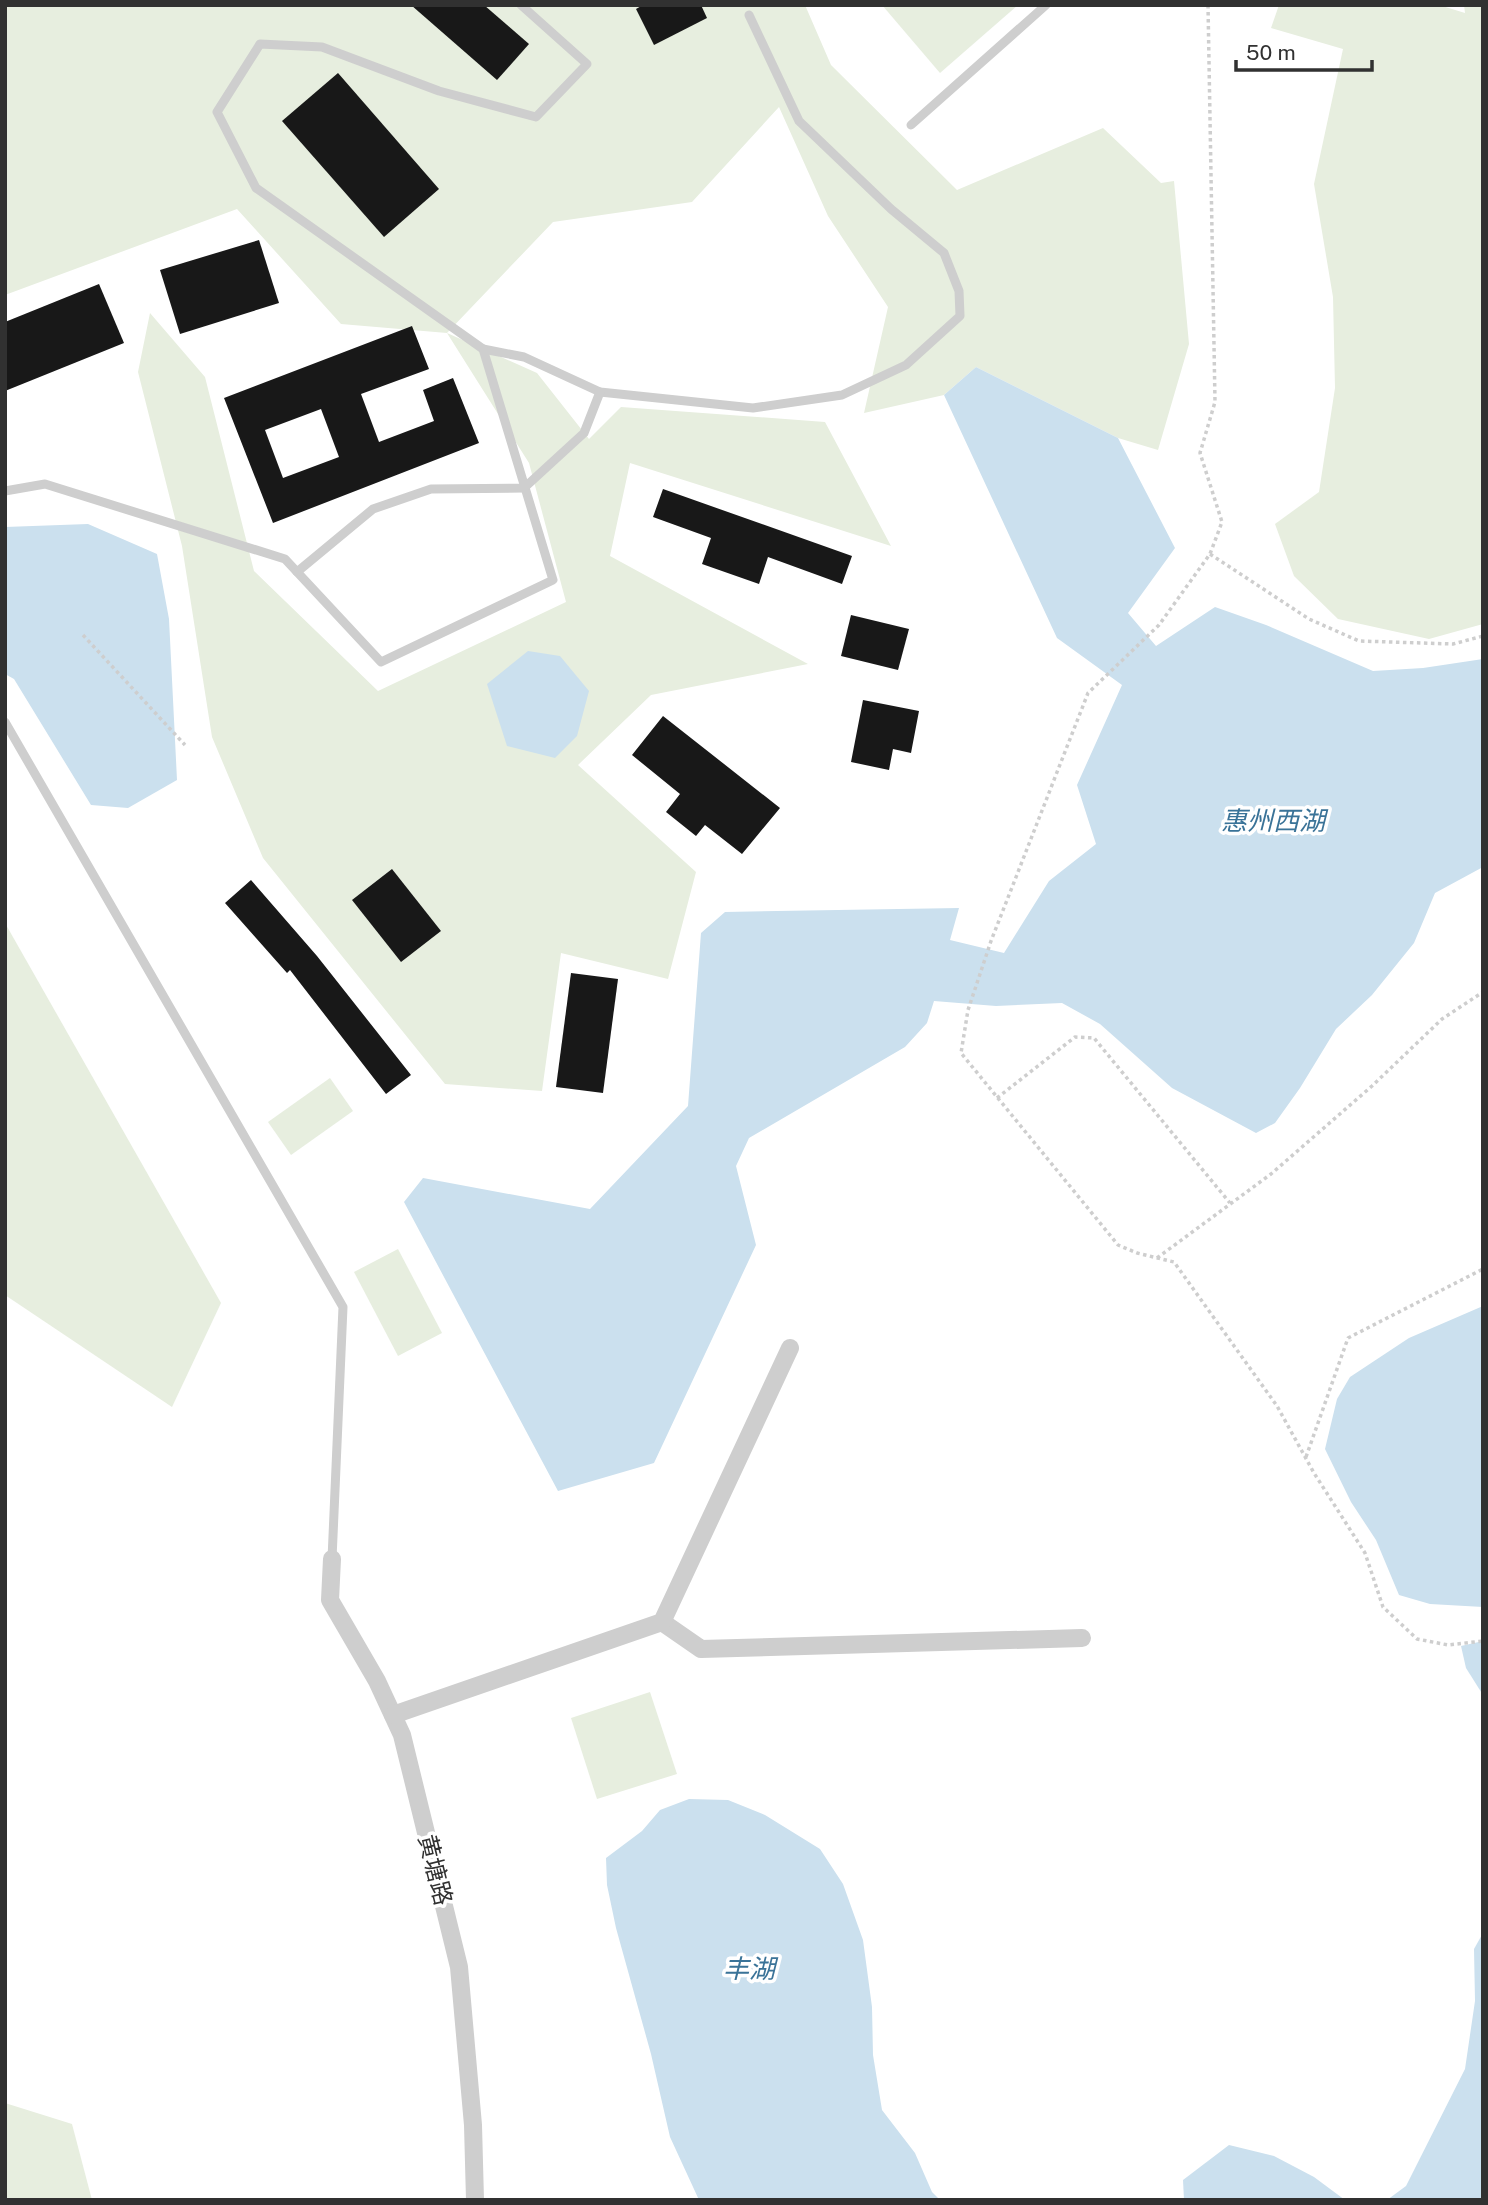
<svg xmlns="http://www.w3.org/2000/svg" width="1488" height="2205" font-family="'Public Sans','Noto Sans SC',sans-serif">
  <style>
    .green { fill: #e7eedf }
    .water { fill: #cbe0ee }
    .building { fill: #181818; fill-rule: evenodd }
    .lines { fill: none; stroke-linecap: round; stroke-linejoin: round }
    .path { stroke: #cecece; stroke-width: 3.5; stroke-dasharray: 3.5 3.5; stroke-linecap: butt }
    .service { stroke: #cecece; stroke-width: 9 }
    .minor { stroke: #cecece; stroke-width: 18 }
    .labels { text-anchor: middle; stroke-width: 7; stroke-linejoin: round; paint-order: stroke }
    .street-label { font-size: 24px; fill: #313131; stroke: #fff }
    .water-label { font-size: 26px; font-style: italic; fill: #3a7398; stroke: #fff }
  </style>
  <rect width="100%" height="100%" fill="#fff"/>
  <g class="green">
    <polygon points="5,5 805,5 831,65 957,190 1103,128 1161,183 1174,181 1189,344 1158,450 1118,438 976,367 944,395 864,413 888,307 828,216 779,107 692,202 553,222 447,333 537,373 589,439 621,407 825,422 891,546 630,463 610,556 808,664 651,695 578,765 696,872 668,979 561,953 542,1091 445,1084 263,858 212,737 182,546 138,372 150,313 205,377 254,571 378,691 566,602 529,463 447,333 341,324 237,209 5,295"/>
    <polygon points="882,5 1018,5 940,73"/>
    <polygon points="1279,5 1439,5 1465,13 1464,5 1483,5 1483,624 1429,639 1338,619 1294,576 1275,524 1319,492 1335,388 1333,297 1314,184 1343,49 1271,28"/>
    <polygon points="5,923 221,1303 172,1407 5,1295"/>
    <polygon points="330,1078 353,1111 291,1155 268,1122"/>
    <polygon points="398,1249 442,1333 398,1356 354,1272"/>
    <polygon points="650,1692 677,1774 597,1799 571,1718"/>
    <polygon points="5,2103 72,2124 92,2200 5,2200"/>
  </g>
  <g class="water">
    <polygon points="976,367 1118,438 1175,548 1128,613 1156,646 1215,607 1266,625 1373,671 1423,668 1483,659 1483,867 1435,893 1414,943 1372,995 1336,1029 1300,1088 1275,1123 1256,1133 1172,1088 1100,1024 1062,1003 996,1006 934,1001 927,1023 905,1047 749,1138 736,1166 756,1245 654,1463 558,1491 404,1202 423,1178 590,1209 688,1106 701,933 725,912 959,908 950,940 1004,953 1049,881 1096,844 1077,785 1122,685 1057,638 944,395"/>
    <polygon points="88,524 157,554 169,619 177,780 128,808 91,805 14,679 5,674 5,527"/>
    <polygon points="528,651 560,656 589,691 577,736 555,758 507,746 487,684"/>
    <polygon points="1483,1306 1483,1607 1430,1604 1399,1595 1376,1540 1351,1502 1325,1449 1337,1399 1350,1377 1409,1338"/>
    <polygon points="1483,1641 1483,1695 1466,1668 1461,1646"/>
    <polygon points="689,1799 728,1800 765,1815 820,1849 843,1884 863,1940 872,2007 873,2055 882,2110 915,2153 932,2192 940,2200 699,2200 670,2137 651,2054 616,1928 607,1885 606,1858 642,1831 660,1810"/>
    <polygon points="1483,1933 1483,2200 1387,2200 1406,2186 1465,2069 1475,2001 1474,1949"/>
    <polygon points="1229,2145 1274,2156 1314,2177 1345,2200 1184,2200 1183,2180"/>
  </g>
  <g class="building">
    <polygon points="411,5 484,5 529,44 497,80"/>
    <polygon points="643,5 701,5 707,18 654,45 636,9"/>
    <polygon points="338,73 439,189 384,237 282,121"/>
    <polygon points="259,240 279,303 180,334 160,270"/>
    <polygon points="99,284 124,343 5,391 5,322"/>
    <path d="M 412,326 L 429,369 L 361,394 L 379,442 L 434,421 L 423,390 L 453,378 L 479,443 L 273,523 L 224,398 ZM 321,409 L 339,457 L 283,478 L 265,430 Z"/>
    <polygon points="663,489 852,556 842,584 768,557 759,584 702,564 711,538 653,517"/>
    <polygon points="851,615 909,629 898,670 841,656"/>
    <polygon points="863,700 919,711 911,753 893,749 889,770 851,762"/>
    <polygon points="663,716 780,808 742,854 705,825 696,836 666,812 680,794 632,755"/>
    <polygon points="392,869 441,931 401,962 352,900"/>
    <polygon points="251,880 317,956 411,1075 386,1094 290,970 287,973 225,903"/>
    <polygon points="571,973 618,979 603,1093 556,1087"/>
  </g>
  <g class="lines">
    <g class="path">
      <polyline points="1208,5 1215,402 1200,453 1222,522 1210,554 1159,625 1088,693 991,941 968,1010 961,1053 1118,1245 1137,1253 1174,1262 1277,1406 1314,1473 1365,1553 1383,1607 1417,1639 1448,1645 1483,1641"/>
      <polyline points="1210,554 1309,619 1359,641 1453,644 1483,636"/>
      <polyline points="83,635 185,745"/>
      <polyline points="997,1098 1075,1037 1094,1038 1230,1203"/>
      <polyline points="1157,1258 1271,1174 1372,1086 1442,1019 1483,992"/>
      <polyline points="1306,1457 1348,1338 1483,1269"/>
    </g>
    <g class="service">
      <polyline points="911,125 1046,5"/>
      <polyline points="483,349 524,357 600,392 753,408 842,395 906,365 960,316 959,291 944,253 891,209 799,121 749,15"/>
      <polyline points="5,491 45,484 285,559 381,662 553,580 483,349 256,188 217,112 260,44 322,47 439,91 536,117 587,64 521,5"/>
      <polyline points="297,572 373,509 431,489 524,488 584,433 600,392"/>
      <polyline points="5,722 343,1307 332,1559"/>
    </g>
    <g class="minor">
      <polyline points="332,1559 330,1600 377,1681 402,1735 459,1967 473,2125 475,2200"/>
      <polyline points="662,1622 701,1649 1082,1638"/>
      <polyline points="393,1715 662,1622 790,1348"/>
    </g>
  </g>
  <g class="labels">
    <g class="street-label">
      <text transform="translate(435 1870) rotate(76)" y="8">黄塘路</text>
    </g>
    <g class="water-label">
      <text x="1273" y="830">惠州西湖</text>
      <text x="749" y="1978">丰湖</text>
    </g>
  </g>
  <rect width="1488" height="2205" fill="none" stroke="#313131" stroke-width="14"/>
  <path d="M1236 60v10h136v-10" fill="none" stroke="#313131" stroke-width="3.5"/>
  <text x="1246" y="60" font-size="21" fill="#313131" stroke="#ffffff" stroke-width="5" paint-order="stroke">50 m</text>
</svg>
